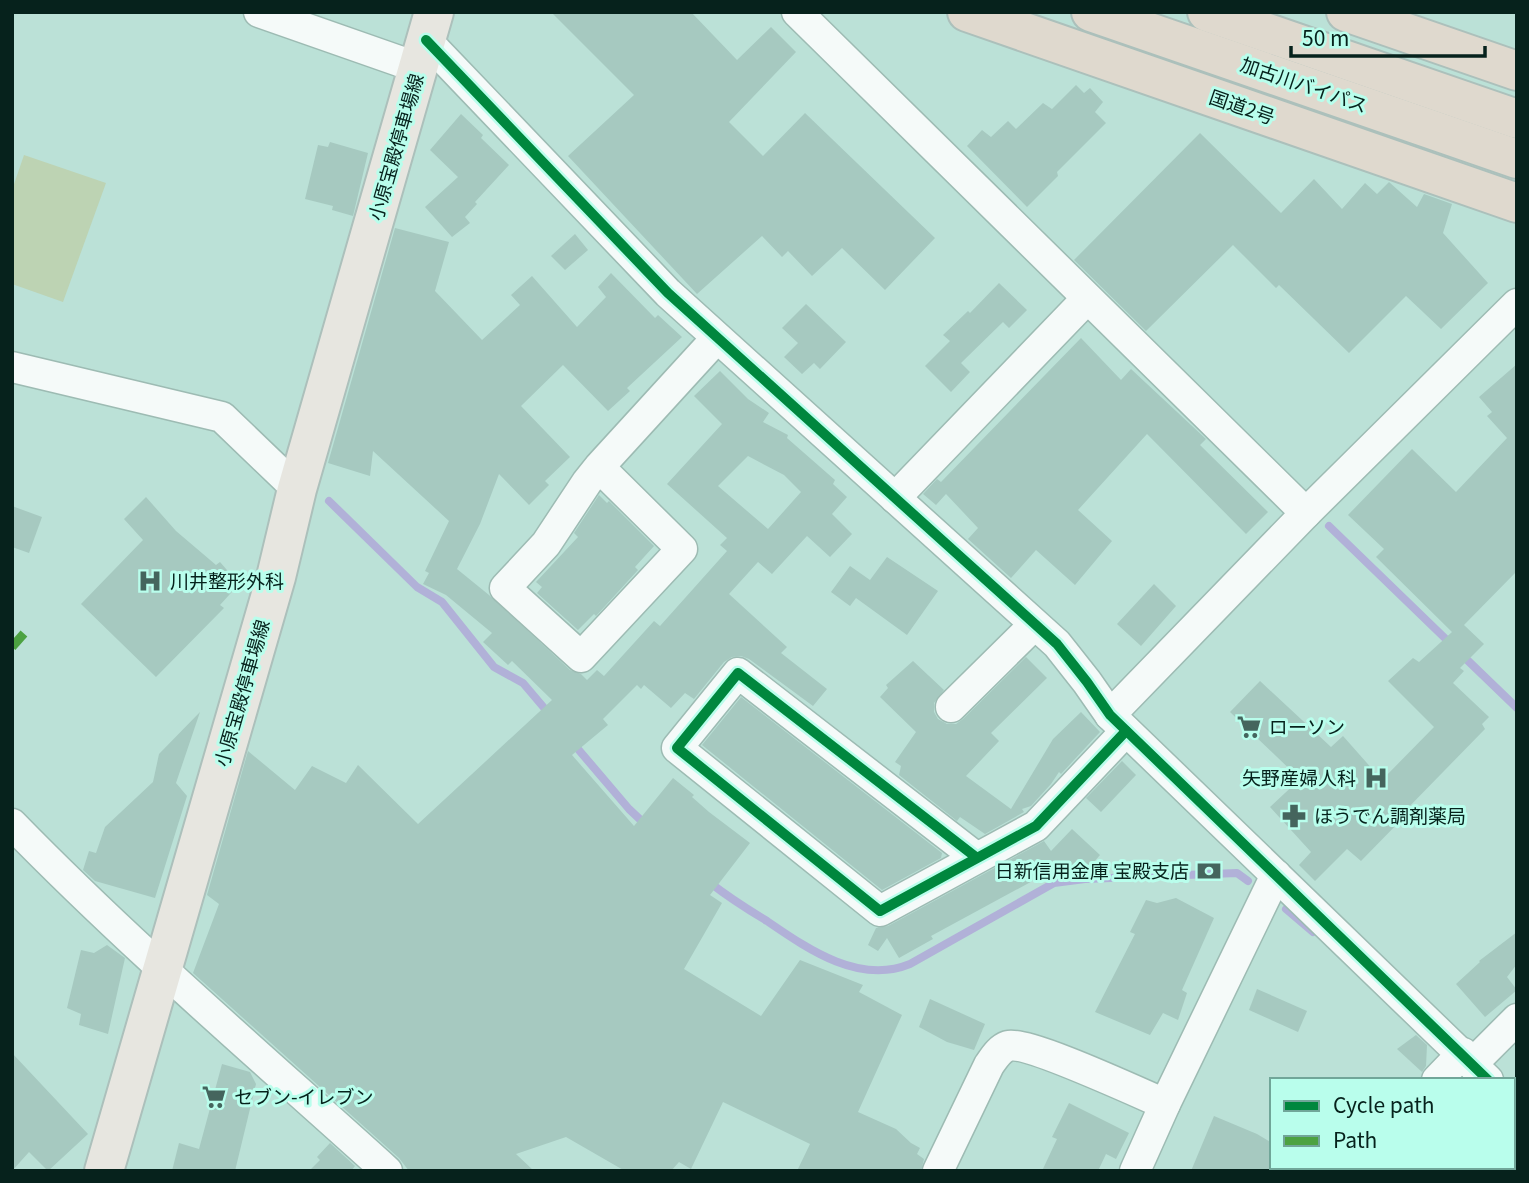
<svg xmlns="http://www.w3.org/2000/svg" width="1529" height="1183" font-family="Georgia,'Noto Sans JP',serif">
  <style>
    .green { fill: #bdd3b3 }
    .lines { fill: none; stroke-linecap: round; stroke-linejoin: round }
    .stream { stroke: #b1b1d8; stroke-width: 8 }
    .building { fill: #a6c9c0; fill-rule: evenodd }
    .minor-casing { stroke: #9dbbb3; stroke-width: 33 }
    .major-casing { stroke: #acc0bb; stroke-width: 42 }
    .highway-casing { stroke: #acc0bb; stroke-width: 42 }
    .minor { stroke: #f5faf9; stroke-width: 30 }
    .major { stroke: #e7e6e0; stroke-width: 38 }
    .highway { stroke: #dfd9ce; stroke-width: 38 }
    .quiet { stroke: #4ca241; stroke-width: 9; stroke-dasharray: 18 9; stroke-linecap: butt }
    .cycleway-casing { stroke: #b9feec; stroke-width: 15 }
    .cycleway { stroke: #00873e; stroke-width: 10 }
    .labels { text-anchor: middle; stroke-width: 6; stroke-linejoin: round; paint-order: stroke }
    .street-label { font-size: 19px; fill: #06221c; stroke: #b9feec }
    .poi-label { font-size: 19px; fill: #06221c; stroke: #b9feec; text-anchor: start }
  </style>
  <rect width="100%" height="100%" fill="#bbe1d7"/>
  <polygon class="green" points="24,155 106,183 63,302 12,284 12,190"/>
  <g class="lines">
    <g class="stream">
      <polyline points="329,501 417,587 442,602 494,667 523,683 551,716"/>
      <polyline points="1329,526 1452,645"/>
      <polyline points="1461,654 1517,708"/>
      <polyline points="572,742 629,809 647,826"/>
      <path d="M 709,882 C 727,896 747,909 767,921 C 808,949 859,985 910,964 L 1054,883 L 1085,879 L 1237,873 L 1248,881"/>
      <polyline points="1286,909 1313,932"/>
    </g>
  </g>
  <g class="building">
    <polygon points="551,12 691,12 737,60 771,27 796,52 729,122 763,156 805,113 935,238 885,290 842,248 812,276 788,251 782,257 762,236 697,294 568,156 634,95"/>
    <polygon points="1076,85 1084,93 1090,88 1103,102 1095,112 1106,123 1057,172 1058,176 1027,207 967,146 982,130 991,137 1008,121 1016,129 1043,103 1052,109"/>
    <polygon points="461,114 483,135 481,138 509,165 475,202 477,204 465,217 470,223 452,237 425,207 458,177 430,150"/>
    <polygon points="1200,133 1281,213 1314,179 1342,209 1365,183 1377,194 1389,182 1417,207 1424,194 1452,204 1443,233 1488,283 1441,329 1406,296 1349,353 1279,285 1276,288 1233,245 1146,331 1074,260"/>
    <polygon points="330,142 368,153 353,216 332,210 333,206 305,199 318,145 328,147"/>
    <path d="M 395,228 L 449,242 L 435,291 L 482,340 L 520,305 L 511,295 L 532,276 L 577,327 L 606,297 L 598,287 L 611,273 L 655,318 L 658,315 L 682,337 L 627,388 L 630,391 L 608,411 L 563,365 L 521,406 L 570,457 L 545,481 L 549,485 L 529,505 L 499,474 L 480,524 L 457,569 L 489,595 L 570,670 L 581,674 L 587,680 L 597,670 L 604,676 L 654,621 L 660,626 L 727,551 L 720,545 L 727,538 L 667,484 L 722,424 L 694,396 L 720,371 L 748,399 L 769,413 L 763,422 L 788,435 L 787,438 L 835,480 L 833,484 L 847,497 L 832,514 L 852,534 L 830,557 L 807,536 L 772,574 L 758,562 L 729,594 L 787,647 L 781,653 L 827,689 L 813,706 L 749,659 L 741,656 L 732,657 L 724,662 L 694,699 L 685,693 L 671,708 L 644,685 L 641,689 L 637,685 L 603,719 L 608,725 L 572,755 L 634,826 L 673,778 L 694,795 L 692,797 L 709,812 L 750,843 L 710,895 L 722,903 L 684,969 L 761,1016 L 800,960 L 863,985 L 859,992 L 902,1015 L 858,1112 L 896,1129 L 911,1143 L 920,1148 L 917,1154 L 924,1159 L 921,1171 L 797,1171 L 810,1144 L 723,1102 L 691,1169 L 679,1162 L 671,1171 L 625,1171 L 566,1137 L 516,1154 L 534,1171 L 409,1171 L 399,1158 L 193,973 L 219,904 L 207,895 L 248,751 L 295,790 L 312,766 L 346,783 L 358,765 L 418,824 L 552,700 L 512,661 L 508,665 L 483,642 L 492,633 L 446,595 L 423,584 L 429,573 L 425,571 L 449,521 L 373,451 L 370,476 L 328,463 ZM 748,456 L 784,475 L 801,492 L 768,529 L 718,486 Z"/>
    <polygon points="575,234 588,250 565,270 551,256"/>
    <polygon points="999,283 1027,310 1009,328 1003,322 961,363 970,372 951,392 925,366 950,341 943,335 968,311 970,313"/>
    <polygon points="806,304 846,342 820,369 814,363 802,374 784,357 798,343 782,328"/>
    <polygon points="1081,338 1121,380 1131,369 1206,439 1200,445 1268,512 1246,534 1147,434 1078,510 1112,541 1075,585 1036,550 1011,578 968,539 978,528 946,494 936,505 923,494 937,479 941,482"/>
    <polygon points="1517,364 1517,571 1464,625 1484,644 1460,668 1464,671 1453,683 1489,717 1482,724 1485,729 1403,813 1404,817 1361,861 1347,849 1315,881 1299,865 1311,852 1270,807 1300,779 1230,712 1260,681 1331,747 1343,736 1382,780 1434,727 1388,681 1413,658 1419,662 1452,632 1376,557 1384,549 1348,515 1412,449 1456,492 1507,438 1487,416 1492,412 1479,397"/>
    <polygon points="599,495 607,503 609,501 654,546 635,567 638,570 596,616 594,614 578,630 537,593 542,587 536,582 578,537 574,533"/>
    <polygon points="146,497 176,531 216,565 220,562 239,584 220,605 224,608 156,677 81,604 143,540 124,519"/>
    <polygon points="12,506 42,517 29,553 12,547"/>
    <polygon points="887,557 938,591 907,635 856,598 850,606 831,592 850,566 870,580"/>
    <polygon points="1154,584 1176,606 1141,646 1117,624"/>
    <polygon points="1026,657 1047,678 991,733 999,741 966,776 1011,809 1053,739 1081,712 1100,732 1061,774 1059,772 1051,784 1031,806 1022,809 1024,812 985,834 960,817 957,821 899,775 901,766 895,762 916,732 880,697 888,688 886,685 913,661 944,690 934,703 934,712 938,719 947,724 956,724 963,719"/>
    <polygon points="741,697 942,853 941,858 882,890 702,745"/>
    <polygon points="200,712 176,783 187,796 155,898 95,881 83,870 89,851 96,853 105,827 153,782 159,754"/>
    <polygon points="1122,761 1136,775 1101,812 1086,798"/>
    <polygon points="1072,829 1100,855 1089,868 1060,866 931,936 933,939 899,958 887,938 878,951 868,945 876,928 888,926 1044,841 1051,851"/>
    <polygon points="1176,898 1214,918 1182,990 1187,993 1178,1020 1163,1013 1150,1035 1095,1012 1135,934 1130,932 1146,900 1157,903"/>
    <polygon points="1517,932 1517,964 1507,977 1517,990 1485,1017 1456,984 1480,962 1479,961"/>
    <polygon points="107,945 125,958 108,1034 79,1025 81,1014 67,1008 81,950 94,953"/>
    <polygon points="1257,989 1307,1011 1298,1032 1249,1010"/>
    <polygon points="930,999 985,1024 974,1050 947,1042 919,1027"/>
    <polygon points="1416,1035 1427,1045 1426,1066 1422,1072 1397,1049"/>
    <polygon points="12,1053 88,1134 48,1171 29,1152 12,1171"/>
    <polygon points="222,1064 250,1072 256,1084 235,1171 172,1171 179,1143 199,1149"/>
    <polygon points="1069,1103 1129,1133 1116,1159 1106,1154 1098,1171 1042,1171 1057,1139 1052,1137"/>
    <polygon points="1214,1116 1257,1134 1272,1143 1272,1171 1191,1171"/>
    <polygon points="330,1143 355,1166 351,1171 309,1171 320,1160 317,1157"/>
  </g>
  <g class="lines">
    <g class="minor-casing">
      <g id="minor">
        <polyline points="259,12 419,68"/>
        <polyline points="797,12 1306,513"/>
        <polyline points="426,40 668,293 1057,644 1087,682 1110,715 1488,1080"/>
        <polyline points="12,367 222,417 297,489"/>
        <polyline points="599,467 682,549 581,657 505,588 546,544 587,482 599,467 716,339"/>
        <polyline points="895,498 1079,307"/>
        <polyline points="951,707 1034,625"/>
        <polyline points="1110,715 1306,513 1517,304"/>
        <path d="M 12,824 C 131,946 261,1057 387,1171"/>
        <polyline points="977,858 738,673 677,748 880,911 1036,826 1126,731"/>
        <polyline points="1472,1064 1517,1019"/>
        <polyline points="1437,1080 1463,1053"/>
        <polyline points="1513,1106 1517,1109"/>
        <path d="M 938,1171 L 989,1065 C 994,1058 999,1049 1008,1046 C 1028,1041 1139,1093 1165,1104"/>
        <polyline points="1135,1171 1165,1104 1276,875"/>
        <polyline points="1349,1171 1352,1167"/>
      </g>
    </g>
    <g class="major-casing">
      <polyline id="major" points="104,1171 276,577 297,489 434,12"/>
    </g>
    <g class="highway-casing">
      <g id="highway">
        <polyline points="967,12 1517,203"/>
        <polyline points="1091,12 1517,159"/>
        <polyline points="1207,12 1517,119"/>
        <polyline points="1346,12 1517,71"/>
      </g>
    </g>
    <use href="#minor" class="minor"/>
    <use href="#major" class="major"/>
    <use href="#highway" class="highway"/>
    <polyline class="quiet" points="12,647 28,629"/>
    <g class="cycleway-casing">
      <g id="cycleway">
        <polyline points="426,40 668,293 1057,644 1087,682 1110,715 1488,1080"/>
        <polyline points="977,858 738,673 677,748 880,911 1036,826 1126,731"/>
      </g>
    </g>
    <use href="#cycleway" class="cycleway"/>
  </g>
  <defs>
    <g id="hospital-bare" transform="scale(1.89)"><path d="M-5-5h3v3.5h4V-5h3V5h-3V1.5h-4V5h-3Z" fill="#45655d" stroke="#b9feec" stroke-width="2.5" paint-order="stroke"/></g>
    <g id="supermarket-bare" transform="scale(1.89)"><path d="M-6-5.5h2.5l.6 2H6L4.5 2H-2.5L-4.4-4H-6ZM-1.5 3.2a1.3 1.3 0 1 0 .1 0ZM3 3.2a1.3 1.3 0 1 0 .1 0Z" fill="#45655d" stroke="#b9feec" stroke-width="2.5" paint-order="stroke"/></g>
    <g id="pharmacy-bare" transform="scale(1.89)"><path d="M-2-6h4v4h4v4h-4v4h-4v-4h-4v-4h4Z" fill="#45655d" stroke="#b9feec" stroke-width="2.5" paint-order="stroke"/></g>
    <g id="bank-bare" transform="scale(1.89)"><path d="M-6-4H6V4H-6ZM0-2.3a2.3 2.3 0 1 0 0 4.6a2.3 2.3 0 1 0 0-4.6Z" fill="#45655d" stroke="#b9feec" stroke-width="2.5" paint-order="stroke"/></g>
  </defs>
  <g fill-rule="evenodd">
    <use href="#hospital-bare" x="150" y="581"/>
    <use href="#supermarket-bare" x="1249" y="727"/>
    <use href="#hospital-bare" x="1376" y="778"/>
    <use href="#pharmacy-bare" x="1294" y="816"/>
    <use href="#bank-bare" x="1209" y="871"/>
    <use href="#supermarket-bare" x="214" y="1097"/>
  </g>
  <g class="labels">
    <g class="street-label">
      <text transform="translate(1304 85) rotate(19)" y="7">加古川バイパス</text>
      <text transform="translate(1242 107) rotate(19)" y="7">国道2号</text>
      <text transform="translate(396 147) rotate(-74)" y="7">小原宝殿停車場線</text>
      <text transform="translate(242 693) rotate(-74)" y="7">小原宝殿停車場線</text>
    </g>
    <g class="poi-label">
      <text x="170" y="588">川井整形外科</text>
      <text x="1269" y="734">ローソン</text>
      <text x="1356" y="785" text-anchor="end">矢野産婦人科</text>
      <text x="1314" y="823">ほうでん調剤薬局</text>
      <text x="1189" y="878" text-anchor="end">日新信用金庫 宝殿支店</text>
      <text x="234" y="1104">セブン-イレブン</text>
    </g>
  </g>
  <rect width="1529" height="1183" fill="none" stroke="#06221c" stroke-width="28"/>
  <rect x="1270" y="1078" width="245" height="91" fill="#b9feec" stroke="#71a699" stroke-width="2"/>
  <rect x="1284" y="1101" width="35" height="10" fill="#00873e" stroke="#71a699" stroke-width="2"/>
  <text x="1333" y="1113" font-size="21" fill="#06221c">Cycle path</text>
  <rect x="1284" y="1136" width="35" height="10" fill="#4ca241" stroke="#71a699" stroke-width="2"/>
  <text x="1333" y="1148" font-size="21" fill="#06221c">Path</text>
  <path d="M1291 46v10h194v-10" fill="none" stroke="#06221c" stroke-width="3.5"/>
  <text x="1302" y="46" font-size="21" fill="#06221c" stroke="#b9feec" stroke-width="5" paint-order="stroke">50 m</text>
</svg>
